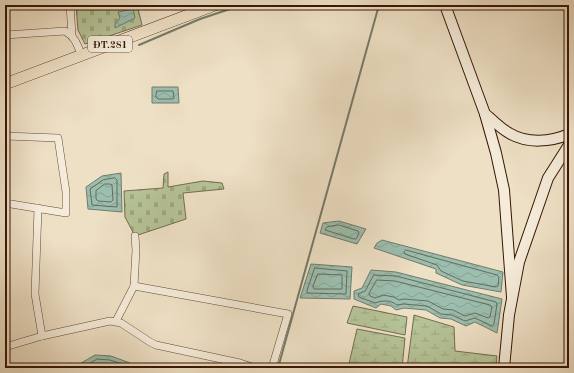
<svg xmlns="http://www.w3.org/2000/svg" width="574" height="373" font-family="'Old Standard TT',serif">
  <style>
    .wetland { fill: url(#wetland-marsh); stroke: #766c4e }
    .cemetery { fill: url(#cemetery-stones); stroke: #766c4e }
    .water { fill: url(#water-waves); stroke: #737b6b }
    .lines { fill: none; stroke-linecap: round; stroke-linejoin: round }
    .shore { stroke: #696a5a; stroke-width: 1 }
    .stream { stroke: #737b6b; stroke-width: 2 }
    .minor-casing { stroke: #654835; stroke-width: 8 }
    .secondary-casing { stroke: #371605; stroke-width: 12 }
    .primary-casing { stroke: #371605; stroke-width: 12 }
    .minor { stroke: #f4ebd9; stroke-width: 7 }
    .secondary { stroke: #f4ebd9; stroke-width: 10 }
    .primary { stroke: #eee0c5; stroke-width: 11 }
    .labels { text-anchor: middle; stroke-width: 3; stroke-linejoin: round; paint-order: stroke }
    .shield { fill: #f4ebd9; stroke: #705645; stroke-width: 1 }
    .shield-label { font-size: 10px; font-weight: bold; fill: #371605 }
  </style>
  <defs>
    <pattern id="wetland-marsh" width="20" height="14" patternUnits="userSpaceOnUse"><rect width="20" height="14" fill="#b5c397"/><path d="M1 5h8M5 5V1M11 12h8M15 12V8" fill="none" stroke="#9ca781"/></pattern>
    <pattern id="cemetery-stones" width="16" height="16" patternUnits="userSpaceOnUse"><rect width="16" height="16" fill="#b5c397"/><path d="M2 7V4a2 2 0 0 1 4 0v3zM10 15v-3a2 2 0 0 1 4 0v3z" fill="#9ca781"/></pattern>
    <pattern id="water-waves" width="16" height="10" patternUnits="userSpaceOnUse"><rect width="16" height="10" fill="#9bbeaf"/><path d="M0 5q4-4 8 0t8 0" fill="none" stroke="#86a395"/></pattern>
  </defs>
  <rect width="100%" height="100%" fill="#eee0c5"/>
  <filter id="stains"><feTurbulence type="fractalNoise" baseFrequency=".005" numOctaves="4"/><feColorMatrix values="0 0 0 0 .2 0 0 0 0 .09 0 0 0 0 .02 0 0 0 .5 -.17"/></filter>
  <radialGradient id="worn" r=".72"><stop offset=".6" stop-color="#630" stop-opacity="0"/><stop offset="1" stop-color="#630" stop-opacity=".3"/></radialGradient>
  <g class="wetland">
    <polygon points="353,306 407,317 405,335 347,323"/>
    <polygon points="414,315 454,327 455,351 497,356 496,368 407,368"/>
    <polygon points="357,329 405,338 402,368 348,368"/>
  </g>
  <g class="cemetery">
    <polygon points="76,5 137,5 142,25 85,44 78,30"/>
    <polygon points="168,172 168,187 203,181 222,183 224,189 183,193 186,219 135,236 125,217 124,191 163,188 164,174"/>
  </g>
  <g class="water">
    <polygon points="133,9 135,18 115,28 115,24 120,18 118,12"/>
    <polygon points="152,87 178,87 179,103 152,103"/>
    <polygon points="121,173 122,212 88,209 86,187 102,176"/>
    <polygon points="339,221 366,229 357,244 320,233 323,223"/>
    <polygon points="382,240 503,272 501,292 462,285 436,273 436,269 374,248 377,243"/>
    <polygon points="311,264 352,267 350,299 300,298"/>
    <polygon points="371,270 396,272 502,299 497,333 475,322 466,326 451,319 440,318 426,310 404,308 396,310 391,306 381,304 376,308 354,299 354,291 362,288"/>
    <polygon points="95,355 111,356 130,363 131,368 58,368 71,363 76,366"/>
  </g>
  <g class="lines">
    <g class="shore">
      <polygon points="157,91 173,91 174,98 173,99 158,99 156,97"/>
      <polygon points="115,178 117,180 117,207 92,205 90,189 103,180"/>
      <polygon points="105,184 110,184 112,185 113,200 111,202 98,201 96,199 96,191"/>
      <polygon points="339,225 358,231 359,233 356,239 354,239 325,230 327,227"/>
      <polygon points="406,250 497,275 499,277 498,286 496,287 463,281 441,271 437,265 405,254 404,252"/>
      <polygon points="315,268 347,271 346,294 307,293 307,291"/>
      <polygon points="318,274 342,275 342,289 314,289 313,287"/>
      <path d="M 374,275 L 396,276 L 496,302 L 497,304 L 494,324 L 492,326 L 475,318 L 465,321 L 452,315 L 441,314 L 427,306 L 404,304 L 397,305 C 390,300 383,300 375,303 L 359,297 L 358,294 L 365,291 Z"/>
      <polygon points="377,280 395,281 490,305 492,307 490,317 488,318 475,313 465,316 453,310 443,309 428,301 404,299 399,300 394,297 383,295 375,298 370,296 369,294"/>
      <polyline points="82,368 97,359 110,360 125,365 127,368"/>
    </g>
    <g class="stream">
      <polyline points="139,45 200,19 242,5"/>
      <polyline points="278,368 379,5"/>
    </g>
    <g class="minor-casing">
      <g id="minor">
        <polyline points="70,5 72,35"/>
        <path d="M 5,35 L 65,31 C 75,37 77,44 81,54"/>
        <polyline points="5,136 58,138 66,192 66,213 5,203"/>
        <polyline points="38,208 35,294 42,336"/>
        <polyline points="134,286 288,314 272,368"/>
        <polyline points="116,321 134,286 136,250 135,236"/>
        <polyline points="5,347 42,336 110,321 121,323 150,342 156,345 240,363 255,368"/>
      </g>
    </g>
    <g class="secondary-casing">
      <g id="secondary">
        <polyline points="445,5 485,114 496,153 504,190 512,297"/>
        <path d="M 485,114 C 493,120 500,128 509,133 C 527,144 551,142 569,134"/>
        <polyline points="504,368 509,315 519,262 548,178 569,145"/>
      </g>
    </g>
    <g class="primary-casing">
      <polyline id="primary" points="5,84 215,5"/>
    </g>
    <use href="#minor" class="minor"/>
    <use href="#secondary" class="secondary"/>
    <use href="#primary" class="primary"/>
  </g>
  <g class="labels">
    <rect class="shield" x="88" y="36" width="44" height="16" rx="3"/>
    <g class="shield-label">
      <text x="110" y="48">ĐT.281</text>
    </g>
  </g>
  <rect width="574" height="373" fill="none" stroke="#eee0c5" stroke-width="20"/>
  <rect x="6" y="6" width="562" height="361" fill="none" stroke="#371605" stroke-width="2"/>
  <rect x="10" y="10" width="554" height="353" fill="none" stroke="#371605"/>
  <rect width="100%" height="100%" filter="url(#stains)"/>
  <rect width="100%" height="100%" fill="url(#worn)"/>
</svg>
